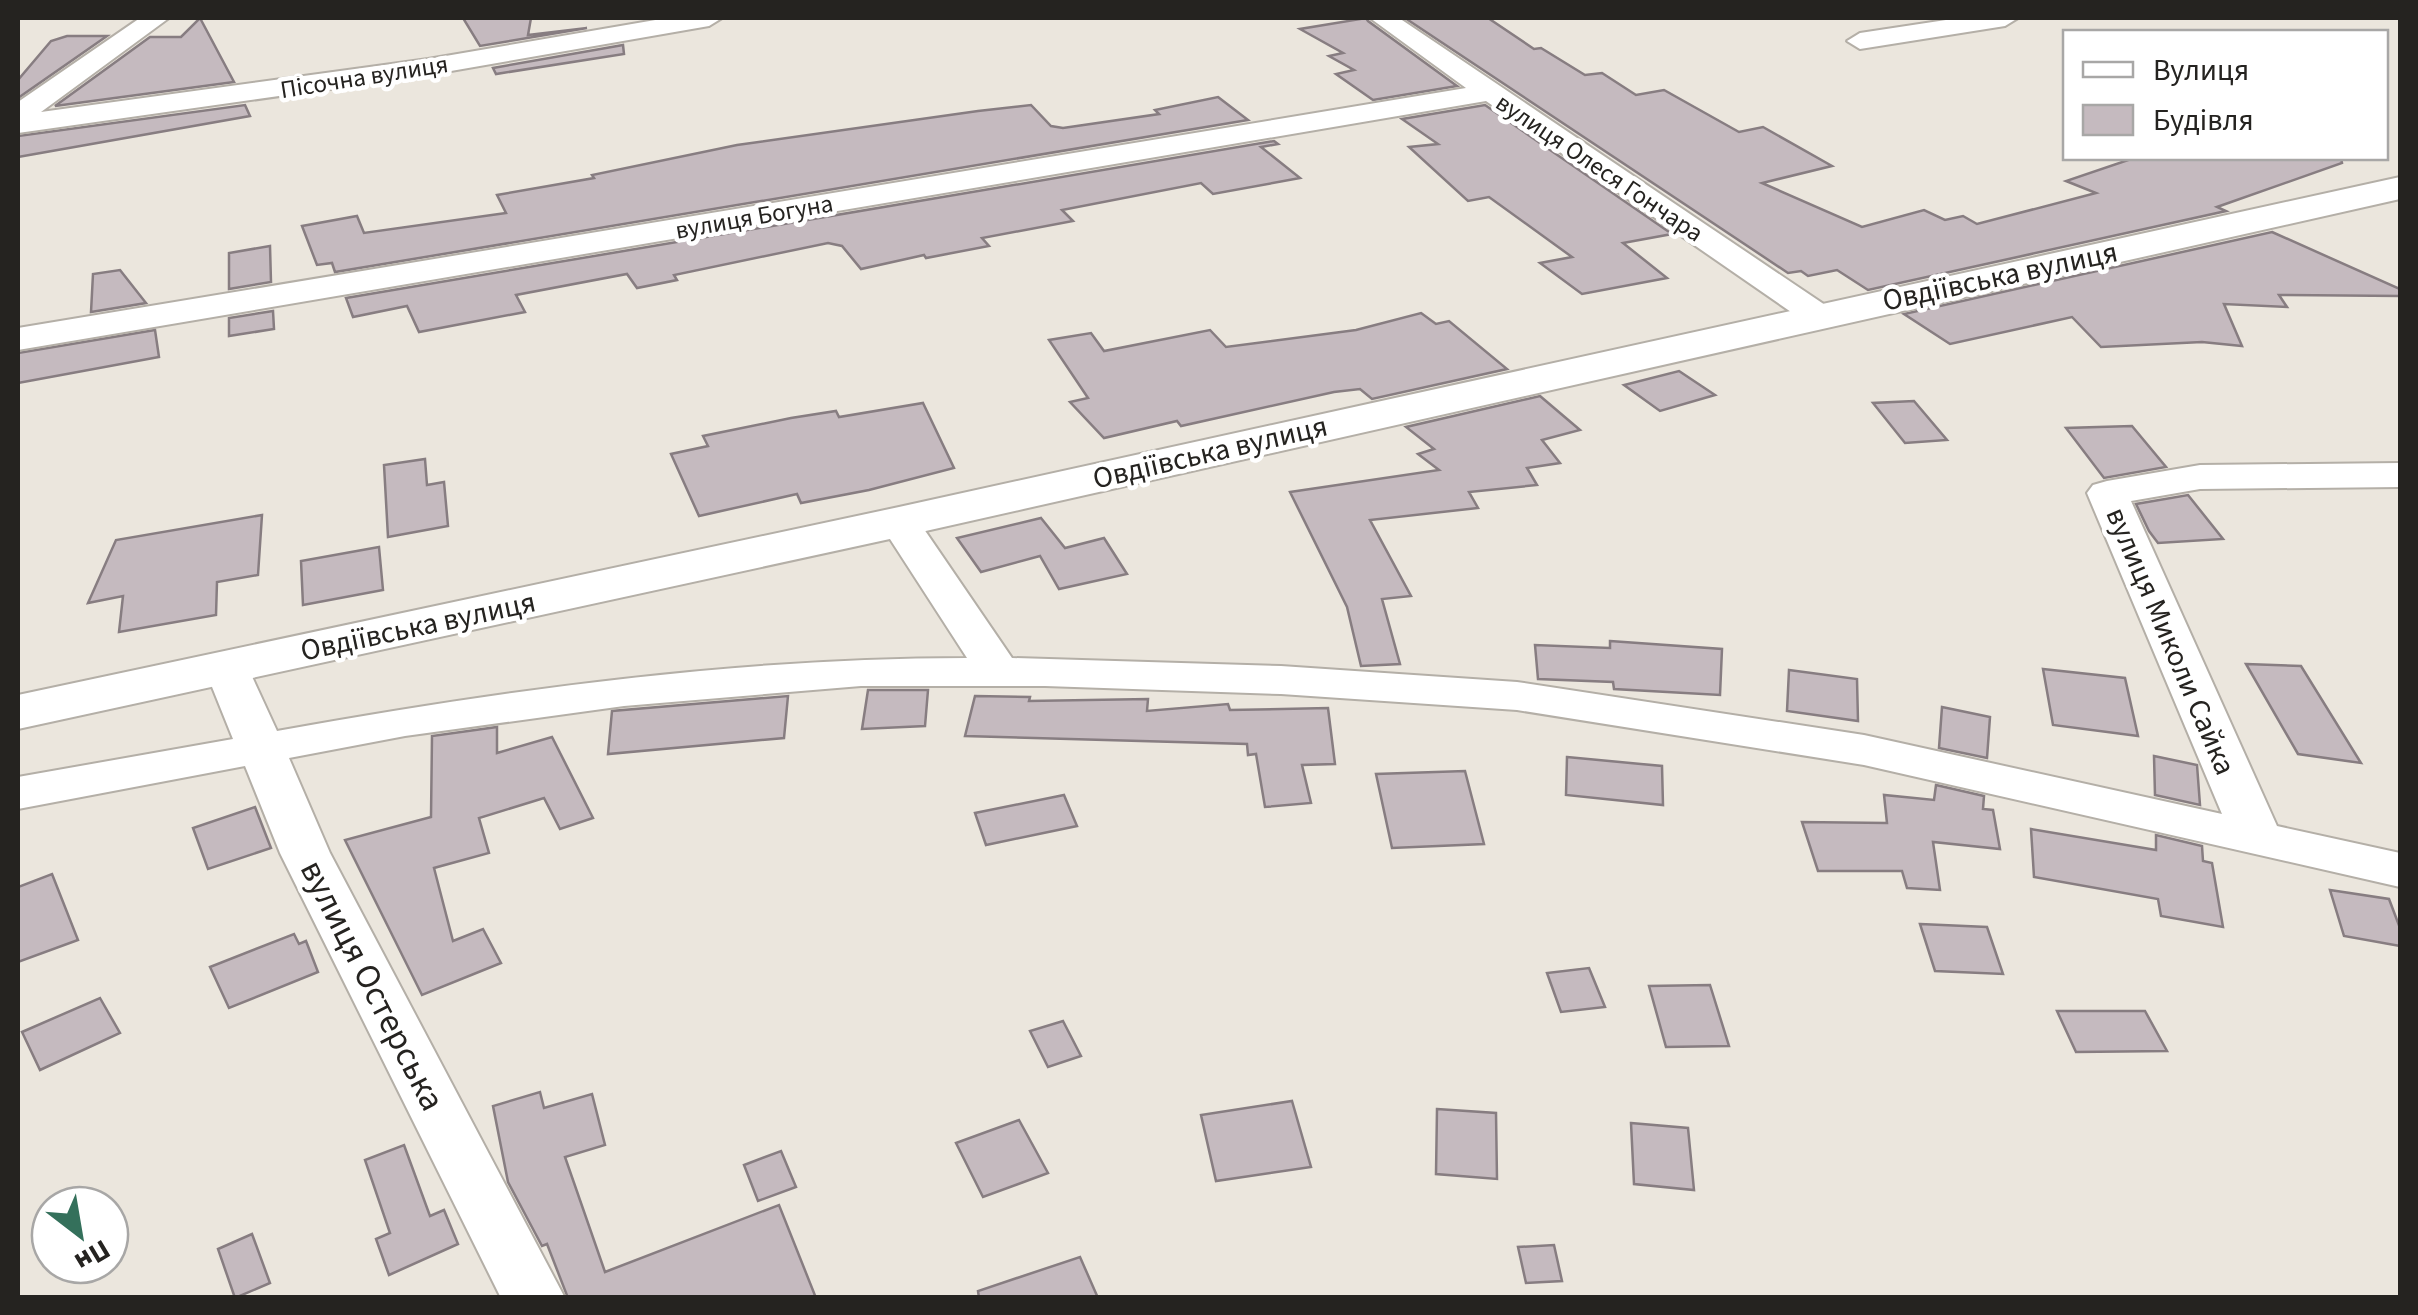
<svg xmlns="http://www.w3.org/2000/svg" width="2418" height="1315" font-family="'Source Sans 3',sans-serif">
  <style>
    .building { fill: #c5babf; stroke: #877d81; stroke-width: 2.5 }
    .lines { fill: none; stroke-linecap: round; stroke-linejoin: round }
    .street-casing { stroke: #b4afa7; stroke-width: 4 }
    .secondary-casing { stroke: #b4afa7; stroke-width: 4 }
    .street { fill: #fff; fill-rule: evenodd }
    .secondary { fill: #fff; fill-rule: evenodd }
    .labels { text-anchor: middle; stroke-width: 9; stroke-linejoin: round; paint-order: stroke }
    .far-street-label { font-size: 25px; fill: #252320; stroke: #fff }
    .street-label { font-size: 30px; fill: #252320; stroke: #fff }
    .near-street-label { font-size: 35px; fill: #252320; stroke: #fff }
  </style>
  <rect width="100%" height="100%" fill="#ebe6dd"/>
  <g class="building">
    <polygon points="200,18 234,82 55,106 150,37 181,37"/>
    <polygon points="463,18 531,18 528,35 587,28 480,46"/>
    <polygon points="1366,18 1368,21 1457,86 1373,100 1336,74 1354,70 1329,56 1343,53 1300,29"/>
    <polygon points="1405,18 1488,18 1534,49 1541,48 1585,75 1602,73 1636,95 1664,90 1739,132 1763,127 1832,166 1762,183 1862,227 1924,210 1945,220 1963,216 1977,224 2096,193 2066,181 2134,158 2341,158 2342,163 2217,207 2226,211 1868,290 1837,270 1808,276 1801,271 1788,273"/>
    <polygon points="67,36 107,36 18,98 18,80 51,41"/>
    <polygon points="623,45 624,54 496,74 493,68"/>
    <polygon points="1218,97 1248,120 335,272 332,263 317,265 302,226 357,216 364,233 506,213 497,195 594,178 592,175 737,145 978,111 1031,105 1051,126 1063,128 1159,114 1155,110"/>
    <polygon points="245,105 250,116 18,157 18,136"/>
    <polygon points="1485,105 1672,234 1623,243 1667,278 1582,294 1540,263 1572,257 1489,197 1468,201 1409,147 1438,144 1402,119"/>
    <polygon points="1274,141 1278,144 1261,147 1300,178 1213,194 1201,183 1062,210 1073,221 982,238 989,246 926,258 924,255 861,269 842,246 828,243 674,275 677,280 637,288 627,274 516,295 525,312 419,332 407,306 353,317 346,298"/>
    <polygon points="2272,232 2400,289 2400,296 2279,295 2287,307 2224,304 2242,346 2202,342 2101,347 2072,317 1950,344 1904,314"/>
    <polygon points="270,246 271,282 229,289 229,253"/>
    <polygon points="120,270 146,303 91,312 93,274"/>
    <polygon points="273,311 274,329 229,336 229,318"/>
    <polygon points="1421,313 1436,324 1449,321 1507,369 1372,399 1360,389 1334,392 1181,426 1177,421 1104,438 1070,402 1088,398 1049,340 1091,333 1104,351 1210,330 1226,347 1356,330"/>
    <polygon points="155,330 159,357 18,383 18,353"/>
    <polygon points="1679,371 1715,395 1660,411 1624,385"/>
    <polygon points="1540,396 1580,430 1542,440 1560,463 1527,468 1537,485 1469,492 1478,508 1370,520 1411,596 1382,599 1400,664 1361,666 1347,607 1290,492 1439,470 1418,454 1434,449 1406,427"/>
    <polygon points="1914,401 1947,440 1905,443 1873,403"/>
    <polygon points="923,403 954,468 869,490 801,503 797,494 699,516 671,454 708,446 703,436 791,418 836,411 839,417"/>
    <polygon points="2132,426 2166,467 2104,478 2066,428"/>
    <polygon points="425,459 427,485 444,482 448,526 388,537 384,465"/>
    <polygon points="2188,495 2223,539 2158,543 2149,531 2136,504"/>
    <polygon points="262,515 258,575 217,582 216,615 119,632 123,596 88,603 116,540"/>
    <polygon points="1041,518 1065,548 1104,538 1127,574 1059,589 1040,556 981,572 957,538"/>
    <polygon points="379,547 383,590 303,605 301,561"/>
    <polygon points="1610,641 1722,649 1720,695 1614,689 1613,682 1538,679 1535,645 1610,648"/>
    <polygon points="2246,664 2301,666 2361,763 2298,754"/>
    <polygon points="2043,669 2125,678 2138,736 2053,725"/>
    <polygon points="1789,670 1857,679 1858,721 1787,711"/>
    <polygon points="868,690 928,690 925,726 862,729"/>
    <polygon points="788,696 784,738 608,754 612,711"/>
    <polygon points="975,696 1030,697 1029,701 1148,699 1147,711 1228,704 1230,710 1328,708 1335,764 1302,765 1311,803 1265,807 1256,754 1248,755 1247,744 965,736"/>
    <polygon points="1942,707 1990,717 1987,758 1939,748"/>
    <polygon points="497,727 497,753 552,737 593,818 560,829 544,798 479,818 489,853 434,868 453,941 483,929 501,963 422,995 345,840 431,817 432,736"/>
    <polygon points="2154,756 2197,765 2200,805 2155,795"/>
    <polygon points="1567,757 1662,766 1663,805 1566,795"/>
    <polygon points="1465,771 1484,844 1392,848 1376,774"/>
    <polygon points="1936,785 1984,796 1983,809 1993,810 2000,849 1933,842 1940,890 1907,888 1902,871 1818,871 1802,822 1887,823 1884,795 1934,800"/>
    <polygon points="1064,795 1077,826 986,845 975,813"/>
    <polygon points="255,807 271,848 208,869 193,828"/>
    <polygon points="2031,829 2156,850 2156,835 2202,846 2203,861 2212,863 2223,927 2161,916 2158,899 2034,877"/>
    <polygon points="52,874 78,940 18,962 18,887"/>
    <polygon points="2330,890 2389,899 2400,928 2400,946 2344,936"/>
    <polygon points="1920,924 1987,927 2003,974 1935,971"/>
    <polygon points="294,934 299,944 306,941 318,972 229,1008 210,967"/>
    <polygon points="1589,968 1605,1007 1561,1012 1547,973"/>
    <polygon points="1710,985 1729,1046 1666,1047 1649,986"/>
    <polygon points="100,998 120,1033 40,1070 22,1032"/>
    <polygon points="2057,1011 2145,1011 2167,1051 2076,1052"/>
    <polygon points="1063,1021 1081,1056 1048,1067 1030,1031"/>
    <polygon points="540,1092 544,1108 592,1094 605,1145 565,1157 605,1272 779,1205 816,1298 568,1298 547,1244 542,1246 508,1182 493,1106"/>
    <polygon points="1292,1101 1311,1167 1216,1181 1201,1115"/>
    <polygon points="1437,1109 1496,1113 1497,1179 1436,1174"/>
    <polygon points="1019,1120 1048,1173 983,1197 956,1143"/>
    <polygon points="1631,1123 1688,1128 1694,1190 1634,1184"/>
    <polygon points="404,1145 430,1216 444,1210 458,1244 389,1275 376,1239 390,1233 365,1160"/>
    <polygon points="781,1151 796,1187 758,1201 744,1165"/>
    <polygon points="252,1234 270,1283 235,1298 218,1249"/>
    <polygon points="1554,1245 1562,1281 1526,1283 1518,1247"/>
    <polygon points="1080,1257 1098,1298 979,1298 978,1291"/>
  </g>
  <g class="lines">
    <g class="street-casing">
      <g id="street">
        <polygon points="140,18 169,18 41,112 428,59 667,18 722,18 709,26 428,75 18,133 18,102"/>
        <polygon points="1370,18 1399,18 1831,309 1836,316 1831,323 1819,326 1807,323 1486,101 18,350 18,328 1466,88"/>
        <polygon points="1959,18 2018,18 2005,26 1860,49 1847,41 1860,33"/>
        <path d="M 2400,463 L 2400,487 L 2200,489 L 2131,501 L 2277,826 L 2400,853 L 2400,887 L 1864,765 L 1517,710 L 1281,694 L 1045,686 L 861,686 L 624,706 L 405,736 L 289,758 L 330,853 L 565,1298 L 501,1298 L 280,853 L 245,766 L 18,809 L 18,777 L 233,739 L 204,667 L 211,657 L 227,653 L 243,657 L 277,731 C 505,690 736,658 967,658 L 879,522 L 885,513 L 899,510 L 913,513 L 1012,658 L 1281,666 L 1517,682 L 1864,735 L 2222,814 L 2087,493 L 2093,485 L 2107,481 L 2200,465 Z"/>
      </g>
    </g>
    <g class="secondary-casing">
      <polygon id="secondary" points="2400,177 2400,199 899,537 18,729 18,695 899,507"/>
    </g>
    <use href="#street" class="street"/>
    <use href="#secondary" class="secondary"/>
  </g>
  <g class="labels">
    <g class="far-street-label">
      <text transform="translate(364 76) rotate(-9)" y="9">Пісочна вулиця</text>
      <text transform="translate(1600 167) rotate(34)" y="9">вулиця Олеся Гончара</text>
      <text transform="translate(754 216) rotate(-10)" y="9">вулиця Богуна</text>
    </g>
    <g class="street-label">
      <text transform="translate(2000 276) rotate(-12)" y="10">Овдіївська вулиця</text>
      <text transform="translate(1210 452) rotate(-13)" y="10">Овдіївська вулиця</text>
      <text transform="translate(418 626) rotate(-12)" y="10">Овдіївська вулиця</text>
      <text transform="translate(2171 641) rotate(67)" y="10">вулиця Миколи Сайка</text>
    </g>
    <g class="near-street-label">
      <text transform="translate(373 985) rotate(63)" y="12">вулиця Остерська</text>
    </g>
  </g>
  <rect width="2418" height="1315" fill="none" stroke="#252320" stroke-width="40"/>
  <rect x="2063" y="30" width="325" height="130" fill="#ffffff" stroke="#a8a7a6" stroke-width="2.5"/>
  <rect x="2083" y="62" width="50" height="15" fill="#ffffff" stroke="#a8a7a6" stroke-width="2.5"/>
  <text x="2153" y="80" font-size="30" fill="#252320">Вулиця</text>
  <rect x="2083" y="105" width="50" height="30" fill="#c5babf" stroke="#a8a7a6" stroke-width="2.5"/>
  <text x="2153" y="130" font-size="30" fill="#252320">Будівля</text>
  <g transform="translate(80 1235) rotate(149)"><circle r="48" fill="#ffffff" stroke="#a8a7a6" stroke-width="2.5"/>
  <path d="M0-8L18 38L0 25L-18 38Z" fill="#34705b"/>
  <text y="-15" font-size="28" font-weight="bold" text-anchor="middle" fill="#252320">Пн</text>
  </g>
</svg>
